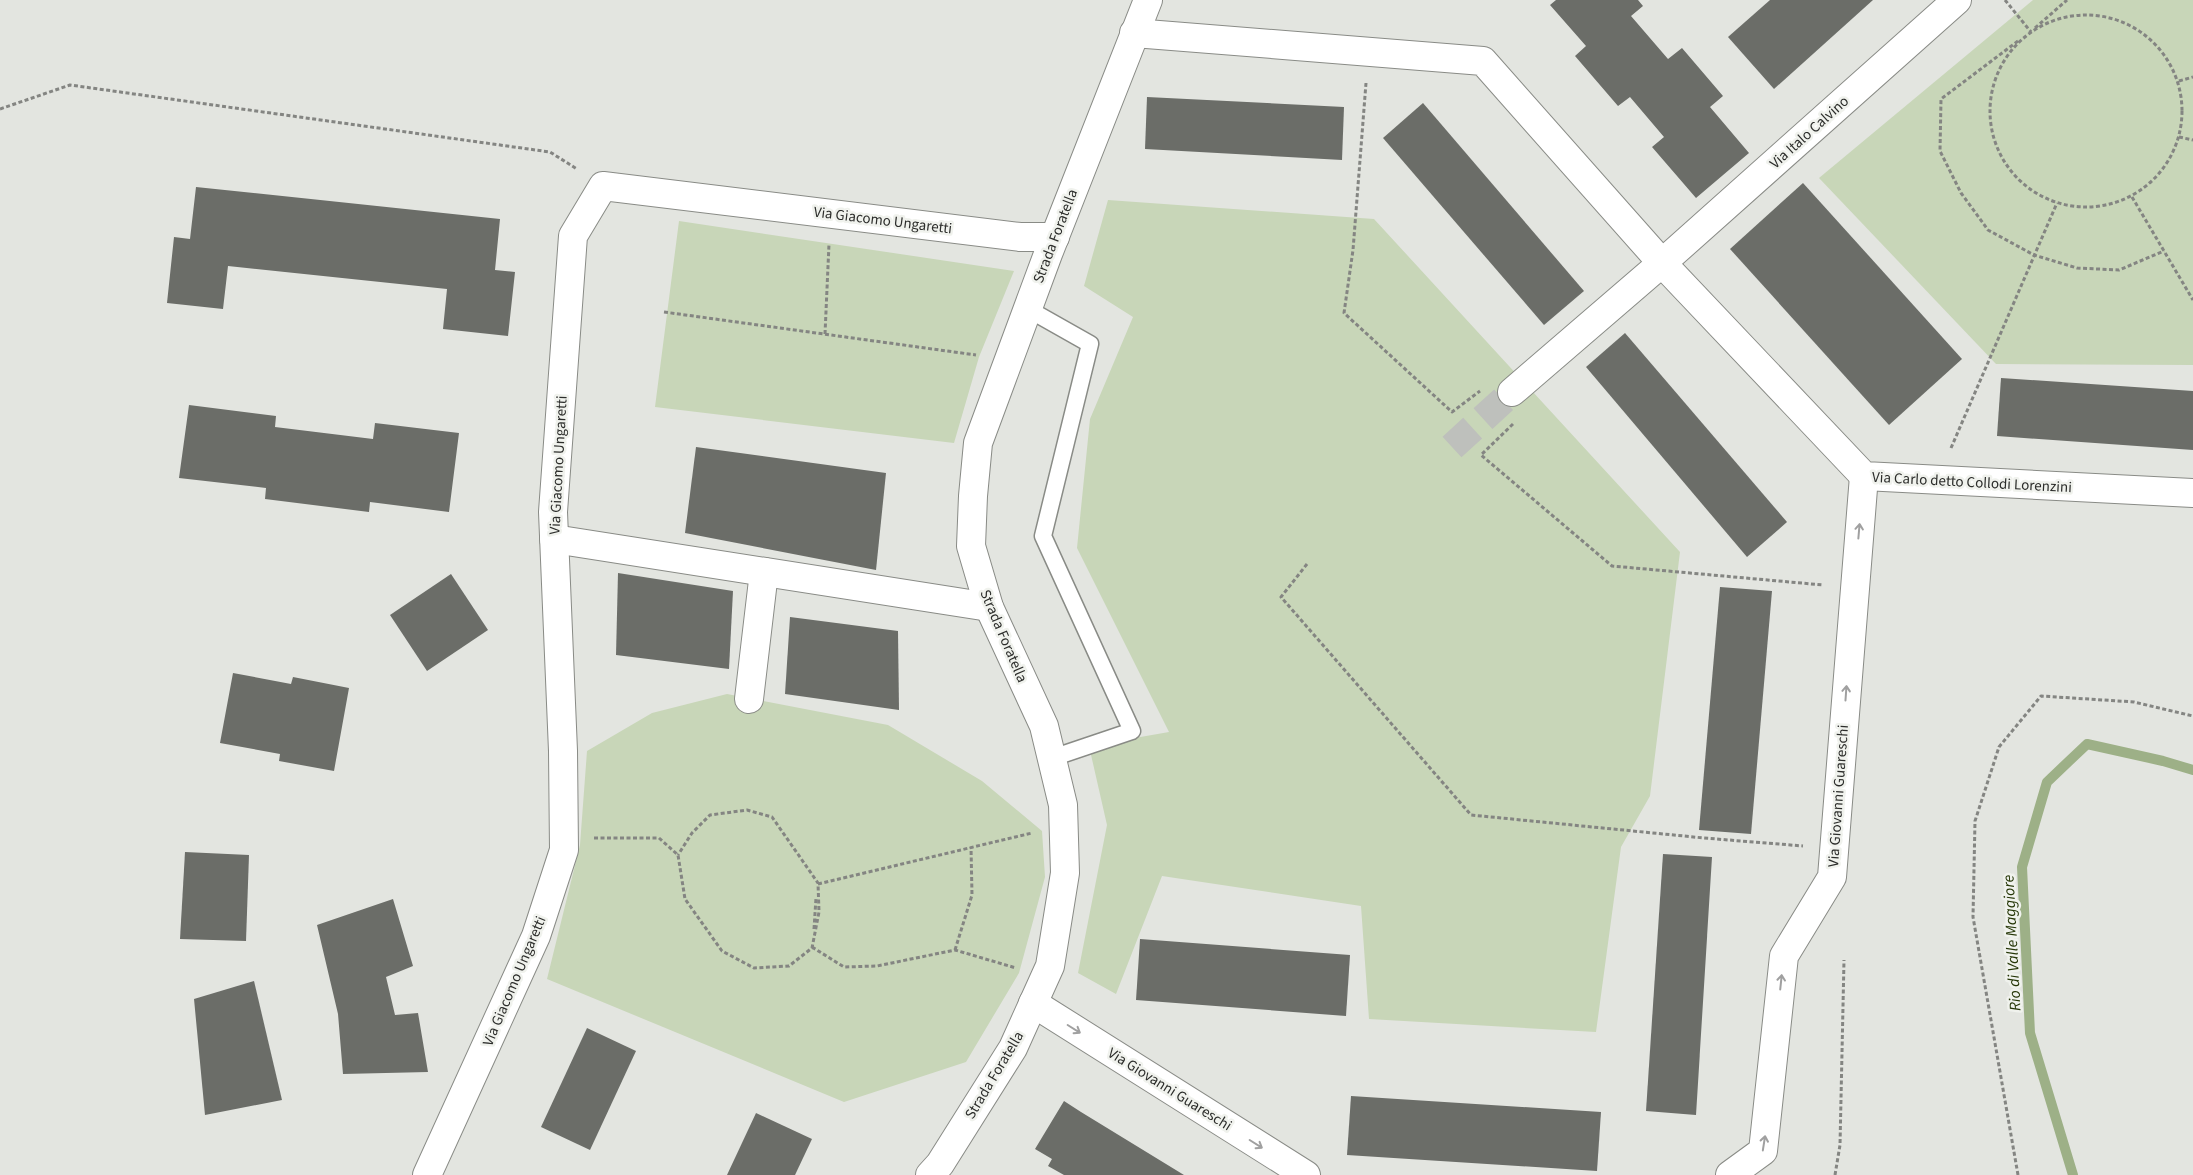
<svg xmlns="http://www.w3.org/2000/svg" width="2193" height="1175" font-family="'Source Sans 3',sans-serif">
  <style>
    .green { fill: #c8d6b8 }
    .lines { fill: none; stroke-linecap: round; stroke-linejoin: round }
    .stream { stroke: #9db087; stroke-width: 10 }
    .building { fill: #6b6d68 }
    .street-tunnel { stroke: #bec0bc; stroke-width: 28; stroke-dasharray: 28 14; stroke-linecap: butt }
    .lane-casing { stroke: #898b86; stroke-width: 19 }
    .street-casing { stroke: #898b86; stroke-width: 30 }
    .path { stroke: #848582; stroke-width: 3; stroke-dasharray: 4 2.5; stroke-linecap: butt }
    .lane { stroke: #fff; stroke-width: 16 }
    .street { stroke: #fff; stroke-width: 28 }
    .oneway { stroke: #a0a0a0 }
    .labels { text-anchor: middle; stroke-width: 5; stroke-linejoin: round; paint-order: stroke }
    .street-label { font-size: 15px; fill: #2c2d2b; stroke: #f0f2ed }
    .water-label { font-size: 16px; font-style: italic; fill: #253607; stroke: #f0f2ed }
  </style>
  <rect width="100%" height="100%" fill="#e3e5e0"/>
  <g class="green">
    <polygon points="2033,0 2193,0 2193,365 1996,364 1819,178"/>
    <polygon points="1108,200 1374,219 1680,552 1650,796 1621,847 1596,1032 1369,1019 1361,906 1162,876 1116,994 1078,973 1107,825 1089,746 1169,732 1077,548 1090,419 1133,317 1084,286"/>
    <polygon points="679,221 1014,271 979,357 954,443 655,407"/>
    <polygon points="727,694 888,725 982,781 1042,831 1045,877 1019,973 966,1062 844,1102 547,979 580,845 587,751 652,713"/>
  </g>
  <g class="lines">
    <polyline class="stream" points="2073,1175 2030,1033 2022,867 2047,782 2087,744 2163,761 2193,770"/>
  </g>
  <g class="building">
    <polygon points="1556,0 1638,0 1643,6 1631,16 1668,59 1682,48 1723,96 1710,107 1749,153 1696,198 1652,147 1664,137 1630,97 1618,106 1575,56 1586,46 1550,5"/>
    <polygon points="1770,0 1873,0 1774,89 1728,37"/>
    <polygon points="1147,97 1344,107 1342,160 1145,149"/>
    <polygon points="1423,103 1584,291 1544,325 1383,138"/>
    <polygon points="1803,183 1962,359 1889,425 1730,249"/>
    <polygon points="196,187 500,219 495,270 515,272 508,336 443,329 447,289 228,266 223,309 167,303 174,237 190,239"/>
    <polygon points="1625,333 1787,522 1747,557 1586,367"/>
    <polygon points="2001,378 2193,391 2193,450 1997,436"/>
    <polygon points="189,405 276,416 275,427 373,439 375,423 459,433 449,512 370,502 369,512 265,499 266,488 179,478"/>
    <polygon points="696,447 886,473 876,570 685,533"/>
    <polygon points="618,573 733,591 729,669 616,655"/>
    <polygon points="451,574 488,630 427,671 390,615"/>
    <polygon points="1720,587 1772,591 1751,834 1699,830"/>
    <polygon points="790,617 898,631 899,710 785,694"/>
    <polygon points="233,673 291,684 293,677 349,688 334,771 279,761 280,754 220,743"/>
    <polygon points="185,852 249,855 246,941 180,939"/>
    <polygon points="1663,854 1712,857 1696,1115 1646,1111"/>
    <polygon points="393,899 413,966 386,977 395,1015 418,1013 428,1072 343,1074 338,1014 317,925"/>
    <polygon points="1140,939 1350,955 1346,1016 1136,1000"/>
    <polygon points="254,981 282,1100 205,1115 194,999"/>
    <polygon points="587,1028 636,1051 590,1150 541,1127"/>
    <polygon points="1351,1096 1601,1112 1597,1171 1347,1155"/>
    <polygon points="1064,1101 1081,1112 1184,1175 1064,1175 1048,1166 1052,1159 1035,1149"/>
    <polygon points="756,1113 812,1139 795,1175 727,1175"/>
  </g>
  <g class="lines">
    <polyline class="street-tunnel" points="1452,447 1512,392"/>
    <g class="lane-casing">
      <polyline id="lane" points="1028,309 1090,344 1043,536 1132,731 1052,758"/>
    </g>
    <g class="street-casing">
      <g id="street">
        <polyline points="1134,33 1483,61 1662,263 1864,476 2193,493"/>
        <polyline points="1512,392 1662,263 1957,0"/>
        <polyline points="554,539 989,607"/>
        <polyline points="749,699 764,572"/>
        <polyline points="1033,1003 1306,1175"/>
        <polyline points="427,1175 536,936 564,850 563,751 553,512 573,236 603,186 1020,237 1055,237"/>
        <polyline points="930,1175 940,1164 1013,1048 1045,977 1050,966 1065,873 1063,805 1044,726 989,607 971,546 973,496 978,443 1048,254 1148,0"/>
        <polyline points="1730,1175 1763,1151 1784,956 1832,877 1864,476"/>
      </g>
    </g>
    <g class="path">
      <polyline points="2005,0 2031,32"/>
      <circle cx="2086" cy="111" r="96"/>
      <polyline points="2035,28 2067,0"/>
      <polyline points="2018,41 1941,99 1940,151 1961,193 1988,230 2034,255 2077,268 2119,270 2164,251"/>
      <polyline points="2179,81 2193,77"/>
      <polyline points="1366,83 1353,250 1344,313 1452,412 1480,391"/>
      <polyline points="0,109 70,85 550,152 577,169"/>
      <polyline points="2179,137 2193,140"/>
      <polyline points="2132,197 2193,300"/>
      <polyline points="664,312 976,355"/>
      <polyline points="825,334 829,244"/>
      <polyline points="1513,424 1481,455 1612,566 1823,585"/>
      <polyline points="1951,448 2057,203"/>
      <polyline points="1307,564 1281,597 1471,815 1704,838 1803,846"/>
      <polyline points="594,838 659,838 678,855 685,899 722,951 754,968 789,966 812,948 819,912 818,883 772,817 747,810 710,815 692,833 678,855"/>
      <polyline points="818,884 1032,833"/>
      <polyline points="814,929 816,898"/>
      <polyline points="812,947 844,967 877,966 955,950 1016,968"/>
      <polyline points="955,950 972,895 971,847"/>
      <polyline points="1835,1175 1840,1145 1844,960"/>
      <polyline points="2018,1175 1973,917 1975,821 1999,747 2041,696 2134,702 2193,716"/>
    </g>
    <use href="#lane" class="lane"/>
    <use href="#street" class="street"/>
  </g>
  <defs><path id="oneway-shaft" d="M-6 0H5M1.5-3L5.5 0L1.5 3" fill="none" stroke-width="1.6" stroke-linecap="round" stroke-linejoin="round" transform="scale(1.25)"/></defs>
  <g class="oneway">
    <use href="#oneway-shaft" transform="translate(1859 531) rotate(-85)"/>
    <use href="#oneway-shaft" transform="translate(1846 693) rotate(-86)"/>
    <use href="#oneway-shaft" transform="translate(1781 982) rotate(-84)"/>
    <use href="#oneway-shaft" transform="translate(1074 1029) rotate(32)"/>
    <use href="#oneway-shaft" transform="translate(1764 1143) rotate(-81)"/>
    <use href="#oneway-shaft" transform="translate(1256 1144) rotate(32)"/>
  </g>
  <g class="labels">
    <g class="street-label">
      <text transform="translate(1809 132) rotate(-42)" y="5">Via Italo Calvino</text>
      <text transform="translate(883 220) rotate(7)" y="5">Via Giacomo Ungaretti</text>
      <text transform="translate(1055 236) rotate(-69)" y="5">Strada Foratella</text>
      <text transform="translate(558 465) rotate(-87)" y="5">Via Giacomo Ungaretti</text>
      <text transform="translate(1972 482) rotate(3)" y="5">Via Carlo detto Collodi Lorenzini</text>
      <text transform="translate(1004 636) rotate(67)" y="5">Strada Foratella</text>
      <text transform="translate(1838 796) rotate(-86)" y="5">Via Giovanni Guareschi</text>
      <text transform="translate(514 981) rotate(-67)" y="5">Via Giacomo Ungaretti</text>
      <text transform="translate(994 1075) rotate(-59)" y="5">Strada Foratella</text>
      <text transform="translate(1170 1089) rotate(32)" y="5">Via Giovanni Guareschi</text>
    </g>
    <g class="water-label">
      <text transform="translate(2011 943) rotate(-93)" y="6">Rio di Valle Maggiore</text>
    </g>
  </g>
</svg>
